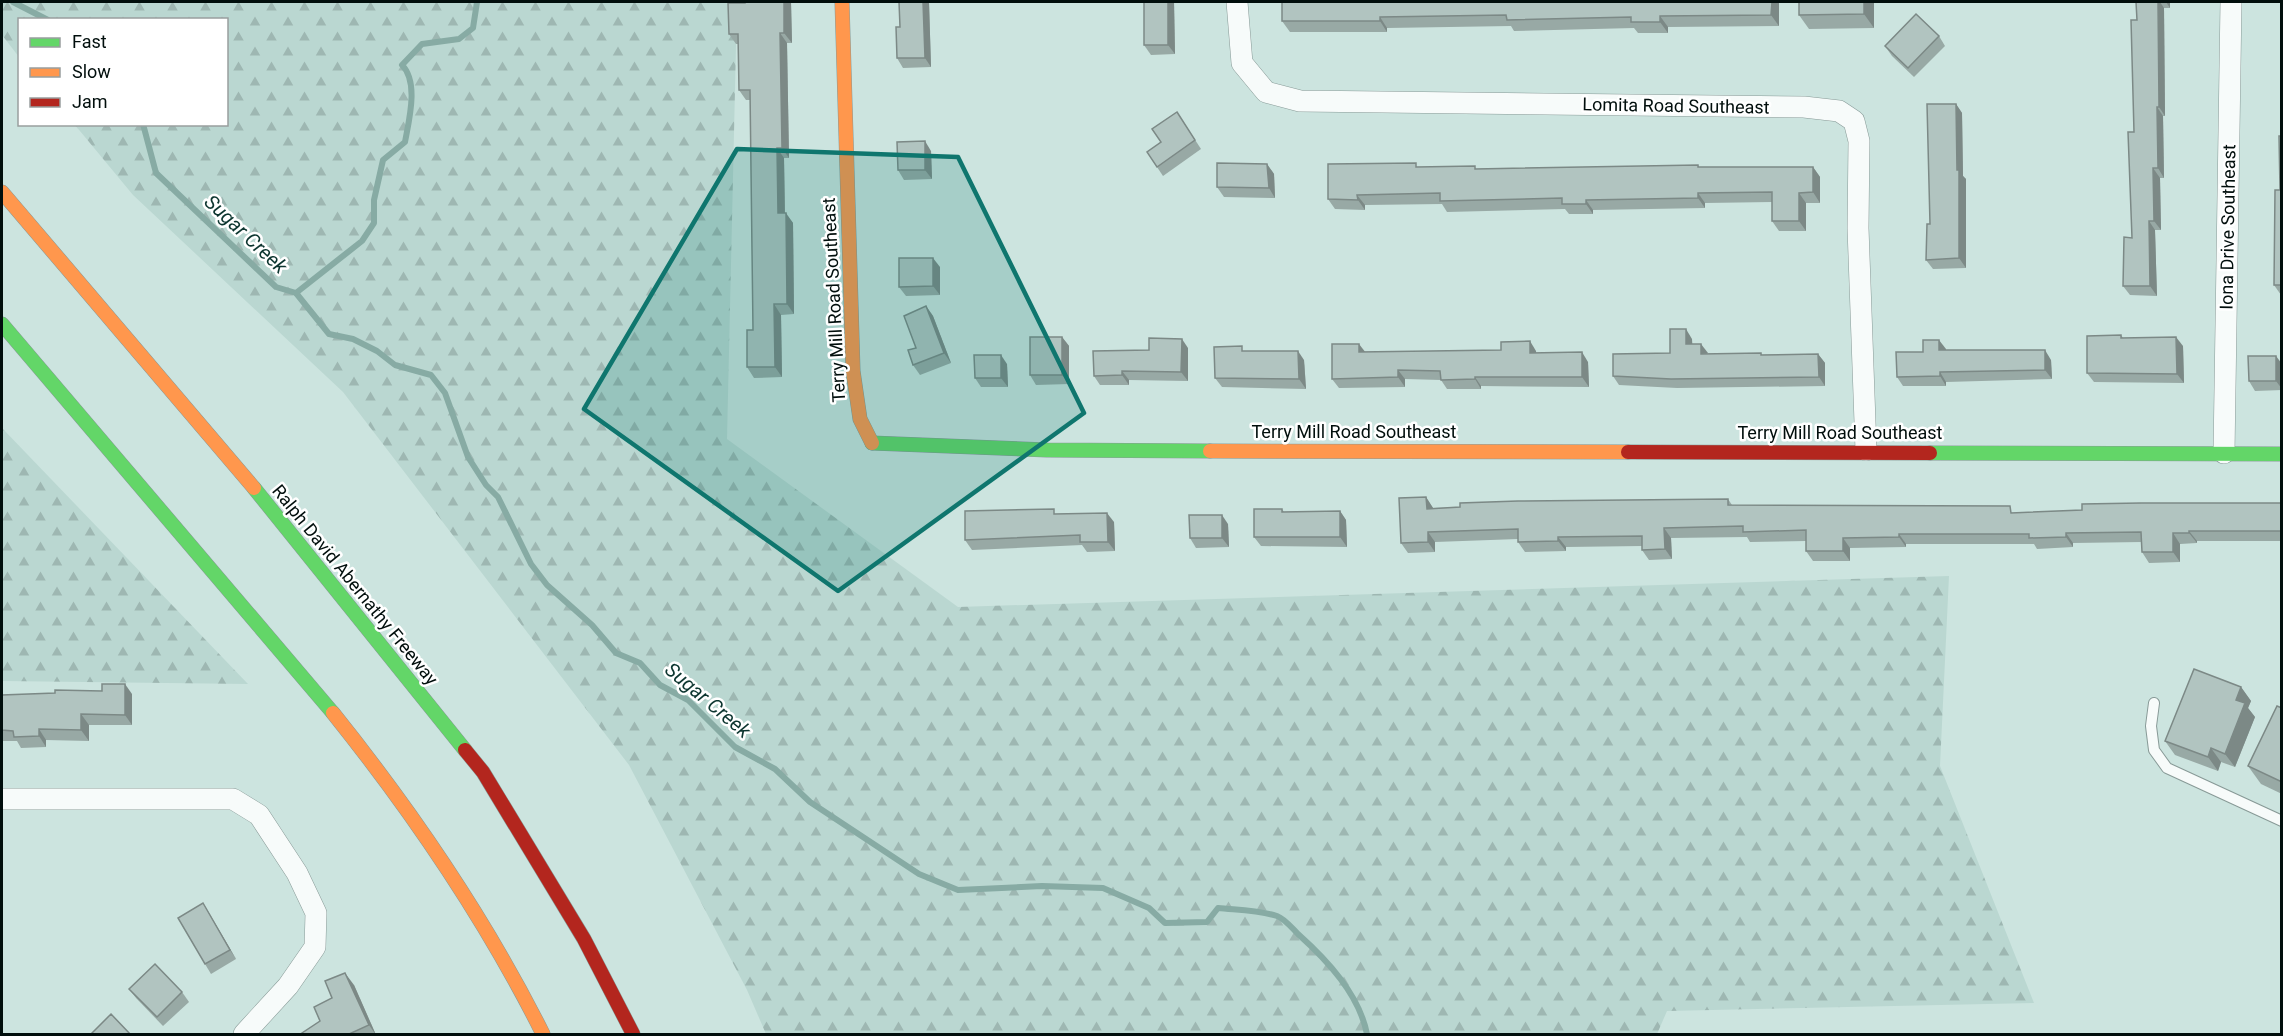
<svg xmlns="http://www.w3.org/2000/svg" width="2283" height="1036" font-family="Roboto,sans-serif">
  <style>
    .forest { fill: url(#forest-firs) }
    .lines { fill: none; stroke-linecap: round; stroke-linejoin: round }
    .stream { stroke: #87aba4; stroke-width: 6 }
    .lane-casing { stroke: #889a97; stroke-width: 12 }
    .street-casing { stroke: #889a97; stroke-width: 22 }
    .fast-casing { stroke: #889a97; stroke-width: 15 }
    .slow-casing { stroke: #889a97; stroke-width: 15 }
    .jam-casing { stroke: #889a97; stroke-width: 15 }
    .lane { stroke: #f7fbfa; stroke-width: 10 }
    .street { stroke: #f7fbfa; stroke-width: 21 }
    .fast { stroke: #63d668; stroke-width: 14 }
    .slow { stroke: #ff974d; stroke-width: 14 }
    .jam { stroke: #b3261e; stroke-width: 14 }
    .wall { fill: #98a9a5 }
    .shaded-wall { fill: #7c8986 }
    .building { fill: #b1c4c0; stroke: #7c8986; stroke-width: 1.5 }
    .marked { fill: #0f766e; fill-opacity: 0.2; stroke: #0f766e; stroke-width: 4.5; stroke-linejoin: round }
    .labels { text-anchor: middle; stroke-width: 5; stroke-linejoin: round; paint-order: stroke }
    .street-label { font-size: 18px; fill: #010e0c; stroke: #fff }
    .water-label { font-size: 20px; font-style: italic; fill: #0c352f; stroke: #fff }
  </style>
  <defs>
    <pattern id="forest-firs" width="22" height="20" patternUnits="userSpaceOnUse" patternTransform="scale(1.5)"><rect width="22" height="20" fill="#bad7d1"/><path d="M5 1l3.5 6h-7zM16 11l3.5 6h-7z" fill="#9eb7b2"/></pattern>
  </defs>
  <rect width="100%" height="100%" fill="#cce4df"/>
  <g class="forest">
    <polygon points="2,2 737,2 727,439 958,607 1949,576 1940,766 2034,1003 1667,1011 1657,1034 766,1034 747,990 629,765 343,392 133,195 75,125 226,124 226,20 20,20 19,57 2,35"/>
    <polygon points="2,428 248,684 2,681"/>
  </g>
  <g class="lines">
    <g class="stream">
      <polyline points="13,2 48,20"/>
      <path d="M 143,124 L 156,173 L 276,287 L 296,293 L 329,334 L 353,339 L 377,351 L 395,365 L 431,375 L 445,393 L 468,457 L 486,485 L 498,497 L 531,564 L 547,585 L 592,625 L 616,653 L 640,663 L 660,685 L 688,700 L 735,747 L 775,769 L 810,802 L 919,874 L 958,890 L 1042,886 L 1103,888 L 1149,908 L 1165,923 L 1207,922 L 1218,908 C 1237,910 1258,910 1277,916 C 1285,919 1292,928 1298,934 C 1327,960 1359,994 1367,1034"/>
      <path d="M 296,293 L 362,241 L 374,223 L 374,200 L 383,160 L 405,142 C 409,120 419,82 402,65 L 422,44 L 459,39 L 473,28 L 477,2"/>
    </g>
    <g class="lane-casing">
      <polyline id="lane" points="2154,703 2151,726 2154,750 2167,768 2282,821"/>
    </g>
    <g class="street-casing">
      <g id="street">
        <polyline points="1237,2 1242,63 1266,92 1300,101 1804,107 1839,111 1854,121 1859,141 1858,228 1866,450"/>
        <polyline points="2224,453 2231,2"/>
        <polyline points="2,799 233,799 259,815 297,873 316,913 315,947 288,986 244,1034"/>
      </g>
    </g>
    <g class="fast-casing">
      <g id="fast">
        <polyline points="2,324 333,713"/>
        <polyline points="872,443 1047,450 1210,451"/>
        <polyline points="1930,453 2282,454"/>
        <polyline points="254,488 465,750"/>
      </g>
    </g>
    <g class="slow-casing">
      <g id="slow">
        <polyline points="842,2 853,371 860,419 872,443"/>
        <polyline points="2,192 254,488"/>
        <polyline points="1210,451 1628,452"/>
        <path d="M 333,713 C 414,814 485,918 543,1034"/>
      </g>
    </g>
    <g class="jam-casing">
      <g id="jam">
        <polyline points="1628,452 1930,453"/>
        <polyline points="465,750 483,772 584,939 633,1034"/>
      </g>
    </g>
    <use href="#lane" class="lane"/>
    <use href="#street" class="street"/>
    <use href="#fast" class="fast"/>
    <use href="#slow" class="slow"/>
    <use href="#jam" class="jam"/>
  </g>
  <g class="wall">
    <polygon points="745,2 791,2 792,43 787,43 789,158 784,158 785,213 793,223 794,314 781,315 782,377 754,378 747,367 753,330 750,100 746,100 739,90 738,44 736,44 729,34"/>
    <polygon points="899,2 929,2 931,67 903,68 897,58 900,27"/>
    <polygon points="1144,2 1174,2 1175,54 1151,55 1144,45"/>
    <polygon points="1282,2 1779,2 1779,26 1668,27 1668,33 1638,33 1634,28 1514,31 1511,26 1387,28 1387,32 1290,32 1282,21"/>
    <polygon points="1799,2 1874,2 1874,28 1809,29 1799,15"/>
    <polygon points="2136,2 2170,2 2170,8 2164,8 2165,116 2163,116 2164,178 2160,178 2161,230 2155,230 2157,296 2130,295 2123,286 2132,238 2137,20"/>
    <polygon points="1939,36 1945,46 1914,77 1892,56 1885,46"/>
    <polygon points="1956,104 1962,113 1963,176 1966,179 1966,268 1933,269 1926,260 1930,224"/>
    <polygon points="1177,112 1201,149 1163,176 1157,167 1161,142"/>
    <polygon points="2282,136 2282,295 2281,295 2274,285 2280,190"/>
    <polygon points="931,151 932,179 904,180 898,170"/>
    <polygon points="1267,164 1274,174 1275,198 1224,197 1217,187"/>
    <polygon points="1698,165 1699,167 1813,167 1820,177 1820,203 1806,203 1806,231 1779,231 1772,221 1772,202 1705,203 1705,208 1593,210 1593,214 1569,214 1565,209 1447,212 1442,204 1365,205 1365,210 1335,209 1328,199 1419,167 1477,169"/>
    <polygon points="940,267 940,295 906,296 899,287"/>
    <polygon points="926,306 933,316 951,363 920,375 913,365 916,348"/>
    <polygon points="2121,335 2123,338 2183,346 2184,383 2094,382 2087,373"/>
    <polygon points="1062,337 1069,346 1069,384 1036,385 1030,375"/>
    <polygon points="1692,339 1692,344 1708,354 1761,353 1762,355 1818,354 1825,363 1825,386 1677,388 1619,385 1613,376 1670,353"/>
    <polygon points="1188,348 1188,381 1129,380 1129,385 1100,385 1094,376 1149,350"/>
    <polygon points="1946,350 2051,360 2052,379 1946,382 1946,386 1903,386 1897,377 1923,352"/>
    <polygon points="1246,351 1304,360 1306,389 1222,387 1215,378"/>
    <polygon points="1536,351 1536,353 1588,362 1589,387 1481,386 1481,389 1447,389 1441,380 1405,379 1405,387 1339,388 1332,379 1365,352"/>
    <polygon points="1007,364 1008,387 981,387 975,378"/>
    <polygon points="2282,364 2282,390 2255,391 2249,381"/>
    <polygon points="1426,497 1433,508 1728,499 1732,505 2015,513 2282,503 2282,541 2197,541 2197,543 2180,544 2180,562 2149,563 2142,552 2142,542 2073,543 2073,547 2037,549 2034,544 1906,544 1906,547 1850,548 1850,561 1813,561 1806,551 1806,541 1750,542 1747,537 1671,538 1672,559 1649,560 1642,550 1642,546 1566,547 1566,551 1525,552 1518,542 1518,539 1435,542 1435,552 1408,553 1401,543"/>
    <polygon points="1282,509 1284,512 1340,511 1346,520 1347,547 1261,546 1254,537"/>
    <polygon points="1057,514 1114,522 1115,551 1087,552 1082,545 972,550 965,540"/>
    <polygon points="1228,524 1229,547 1196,548 1190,538"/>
    <polygon points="2241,687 2251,701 2248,708 2255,717 2235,767 2221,762 2218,771 2175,755 2165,741"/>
    <polygon points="132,694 132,725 89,725 89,741 46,740 46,747 21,748 17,741 2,741 2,695"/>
    <polygon points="2282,708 2282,794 2261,784 2248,766"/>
    <polygon points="203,903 209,913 236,959 211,974 205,964"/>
    <polygon points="354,985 376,1035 299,1035 320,1021 332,998"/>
    <polygon points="129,989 182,992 189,1002 163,1026 136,998"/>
  </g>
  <g class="shaded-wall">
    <polygon points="784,2 791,2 792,43 784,33"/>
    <polygon points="923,2 929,2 931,67 925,58"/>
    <polygon points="1168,2 1174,2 1175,54 1168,45"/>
    <polygon points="1772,2 1779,2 1779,26 1771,15"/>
    <polygon points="1864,2 1874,2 1874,28 1864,14"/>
    <polygon points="2158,2 2160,2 2164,8 2165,116 2159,107"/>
    <polygon points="2166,2 2170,2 2170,8"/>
    <polygon points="1660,16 1668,27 1668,33 1660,22"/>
    <polygon points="1380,17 1387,28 1387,32 1380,21"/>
    <polygon points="780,33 787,43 789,158 782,148"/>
    <polygon points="1956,104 1962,113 1963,176 1966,179 1966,268 1959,258"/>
    <polygon points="2157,107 2163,116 2164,178 2158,168"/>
    <polygon points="925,141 931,151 932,179 925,170"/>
    <polygon points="777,148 784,158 785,223 778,213"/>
    <polygon points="1267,164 1274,174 1275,198 1269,188"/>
    <polygon points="1813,167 1820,177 1820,203 1813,192"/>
    <polygon points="2153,168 2160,178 2161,230 2154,221"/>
    <polygon points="1698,193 1705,203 1705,208 1698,198"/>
    <polygon points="1799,193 1806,203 1806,231 1799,221"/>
    <polygon points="1357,195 1365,205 1365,210 1358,200"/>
    <polygon points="1586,200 1593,210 1593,214 1586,204"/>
    <polygon points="786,213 793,223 794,314 787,304"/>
    <polygon points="2149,221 2155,230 2157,296 2150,286"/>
    <polygon points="933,258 940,267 940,295 933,286"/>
    <polygon points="774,304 781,315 782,377 775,367"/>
    <polygon points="926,306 933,316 951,363 944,353"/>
    <polygon points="1686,329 1692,339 1693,354 1686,344"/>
    <polygon points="1062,337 1069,346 1069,384 1062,375"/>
    <polygon points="2176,337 2183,346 2184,383 2177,374"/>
    <polygon points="1182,339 1188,348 1188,381 1181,372"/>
    <polygon points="1939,340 1946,349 1946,359 1939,350"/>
    <polygon points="1530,341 1536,351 1537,363 1530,353"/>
    <polygon points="1359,344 1366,353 1359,352"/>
    <polygon points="1701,344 1708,353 1701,354"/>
    <polygon points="2045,350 2051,360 2052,379 2045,370"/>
    <polygon points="1298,351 1304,360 1306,389 1299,379"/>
    <polygon points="1582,352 1588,362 1589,387 1582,377"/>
    <polygon points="1818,354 1825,363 1825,386 1819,377"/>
    <polygon points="1001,355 1007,364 1008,387 1001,378"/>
    <polygon points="2276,356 2282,364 2282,389 2276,381"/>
    <polygon points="1398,370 1405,379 1405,387 1398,377"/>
    <polygon points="1122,371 1129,380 1129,385 1122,375"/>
    <polygon points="1940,372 1946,382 1946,386 1940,376"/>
    <polygon points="1475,377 1481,386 1481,389 1475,379"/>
    <polygon points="1426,497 1433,508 1434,519 1427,509"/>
    <polygon points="1340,511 1346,520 1347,547 1340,537"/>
    <polygon points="1107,513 1114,522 1115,551 1108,542"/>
    <polygon points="1222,515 1228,524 1229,547 1222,538"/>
    <polygon points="1664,528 1671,538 1672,559 1665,549"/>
    <polygon points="2189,531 2197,541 2197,543 2189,533"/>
    <polygon points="1428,532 1435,542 1435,552 1428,542"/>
    <polygon points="2066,533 2073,543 2073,547 2066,537"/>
    <polygon points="2173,533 2180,544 2180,562 2173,552"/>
    <polygon points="1899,534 1906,544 1906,547 1899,537"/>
    <polygon points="1558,537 1566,547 1566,551 1558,541"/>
    <polygon points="1843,538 1850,548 1850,561 1843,551"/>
    <polygon points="125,684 132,694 132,725 125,715"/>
    <polygon points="2241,687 2251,701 2248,708 2255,717 2235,767 2225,754 2236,700"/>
    <polygon points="81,714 89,725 89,741 81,730"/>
    <polygon points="39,729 46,740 46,747 39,736"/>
    <polygon points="2211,748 2221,762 2218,771 2208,757"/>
    <polygon points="203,903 209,913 236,959 230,950"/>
    <polygon points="345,973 354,985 376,1035 369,1025"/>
  </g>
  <g class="building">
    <polygon points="745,2 784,2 784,33 780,33 782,148 777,148 778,213 786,213 787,304 774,304 775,367 747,367 747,330 753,330 750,90 739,90 738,34 729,34 728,3 745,3"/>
    <polygon points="899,2 923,2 925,58 897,58 896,27 900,27"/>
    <rect x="1144" y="2" width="24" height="43"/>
    <polygon points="1282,2 1772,2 1771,15 1660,16 1660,22 1631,22 1631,17 1507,20 1506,15 1380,17 1380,21 1282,21"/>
    <polygon points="1799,2 1864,2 1864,14 1799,15"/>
    <polygon points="2136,2 2158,2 2159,107 2157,107 2158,168 2153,168 2154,221 2149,221 2150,286 2123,286 2124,237 2132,238 2128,132 2134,132 2131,20 2137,20"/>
    <polygon points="1916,14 1939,36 1908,68 1885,46"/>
    <polygon points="1927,104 1956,104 1957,170 1959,170 1959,258 1926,260 1927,224 1930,224"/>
    <polygon points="1177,112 1195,140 1157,167 1147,152 1161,142 1152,129"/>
    <polygon points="2279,136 2282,136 2282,285 2274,285 2275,190 2280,190"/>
    <polygon points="925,141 925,170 898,170 897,142"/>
    <polygon points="1217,163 1267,164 1269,188 1217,187"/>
    <polygon points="1416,163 1416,167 1475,166 1475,169 1698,165 1698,167 1813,167 1813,192 1799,193 1799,221 1772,221 1772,192 1698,193 1698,198 1586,200 1586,204 1562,204 1562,198 1440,201 1440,193 1357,195 1358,200 1328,199 1328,164"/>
    <polygon points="899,258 933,258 933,286 899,287"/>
    <polygon points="926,306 944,353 913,365 908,350 916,348 904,316"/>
    <polygon points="1670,329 1686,329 1686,344 1701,344 1701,354 1761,353 1761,355 1818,354 1819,377 1671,379 1613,376 1613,354 1670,353"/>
    <polygon points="2121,335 2121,338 2176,337 2177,374 2087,373 2087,336"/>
    <rect x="1030" y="337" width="32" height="38"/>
    <polygon points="1149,338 1182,339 1181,372 1122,371 1122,375 1094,376 1093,351 1149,350"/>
    <polygon points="1923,340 1939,340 1939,350 2045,350 2045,370 1940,372 1940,376 1897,377 1896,352 1923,352"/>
    <polygon points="1530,341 1530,353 1582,352 1582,377 1475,377 1475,379 1441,380 1440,371 1398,370 1398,377 1332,379 1332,344 1359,344 1359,352 1501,350 1501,342"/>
    <polygon points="1242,346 1242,351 1298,351 1299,379 1215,378 1214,347"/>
    <polygon points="974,355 1001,355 1001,378 975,378"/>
    <polygon points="2248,356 2276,356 2276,381 2249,381"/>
    <polygon points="1426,497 1427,509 1460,507 1460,503 1518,501 1728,499 1728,505 2010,506 2011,513 2082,510 2082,504 2141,503 2282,503 2282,531 2189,531 2189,533 2173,533 2173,552 2142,552 2141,532 2066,533 2066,537 2029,538 2029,534 1899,534 1899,537 1843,538 1843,551 1806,551 1806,530 1743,532 1743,526 1664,528 1665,549 1642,550 1642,536 1558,537 1558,541 1518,542 1518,529 1428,532 1428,542 1401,543 1399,498"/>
    <polygon points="1054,509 1054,514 1107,513 1108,542 1080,542 1080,535 965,540 965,511"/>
    <polygon points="1254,509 1282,509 1282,512 1340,511 1340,537 1254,537"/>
    <polygon points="1189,515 1222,515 1222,538 1190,538"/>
    <polygon points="2194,669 2241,687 2236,700 2245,703 2225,754 2211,748 2208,757 2165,741"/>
    <polygon points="102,684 125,684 125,715 81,714 81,730 39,729 39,736 14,737 13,731 2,730 2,695 55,693 55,690 102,691"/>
    <polygon points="2277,706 2282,708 2282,782 2248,766"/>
    <polygon points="203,903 230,950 205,964 178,918"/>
    <polygon points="155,964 182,992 157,1017 129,989"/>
    <polygon points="345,973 369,1025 347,1035 299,1035 320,1021 314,1007 332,998 325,981"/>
    <polygon points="111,1014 131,1035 90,1035"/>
  </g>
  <path class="marked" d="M 737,149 L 958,157 L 1084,413 L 838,591 L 584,409 Z"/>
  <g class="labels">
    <g class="street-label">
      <text transform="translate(1676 106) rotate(1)" y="6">Lomita Road Southeast</text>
      <text transform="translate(2228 227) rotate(-89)" y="6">Iona Drive Southeast</text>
      <text transform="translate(834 300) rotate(-93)" y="6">Terry Mill Road Southeast</text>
      <text x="1354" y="438">Terry Mill Road Southeast</text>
      <text x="1840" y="439">Terry Mill Road Southeast</text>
      <text transform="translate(355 585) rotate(51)" y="6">Ralph David Abernathy Freeway</text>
    </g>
    <g class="water-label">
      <text transform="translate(246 234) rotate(43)" y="7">Sugar Creek</text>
      <text transform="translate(708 700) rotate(40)" y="7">Sugar Creek</text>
    </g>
  </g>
  <rect width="2283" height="1036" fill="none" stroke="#010e0c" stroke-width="6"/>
  <rect x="18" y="18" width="210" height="108" fill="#ffffff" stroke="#999f9e" stroke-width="1.5"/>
  <rect x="30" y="38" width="30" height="9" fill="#63d668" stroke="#999f9e" stroke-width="1.5"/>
  <text x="72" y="48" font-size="18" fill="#010e0c">Fast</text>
  <rect x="30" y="68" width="30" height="9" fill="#ff974d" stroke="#999f9e" stroke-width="1.5"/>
  <text x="72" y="78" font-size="18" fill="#010e0c">Slow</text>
  <rect x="30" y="98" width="30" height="9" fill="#b3261e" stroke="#999f9e" stroke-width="1.5"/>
  <text x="72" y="108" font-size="18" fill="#010e0c">Jam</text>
</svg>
